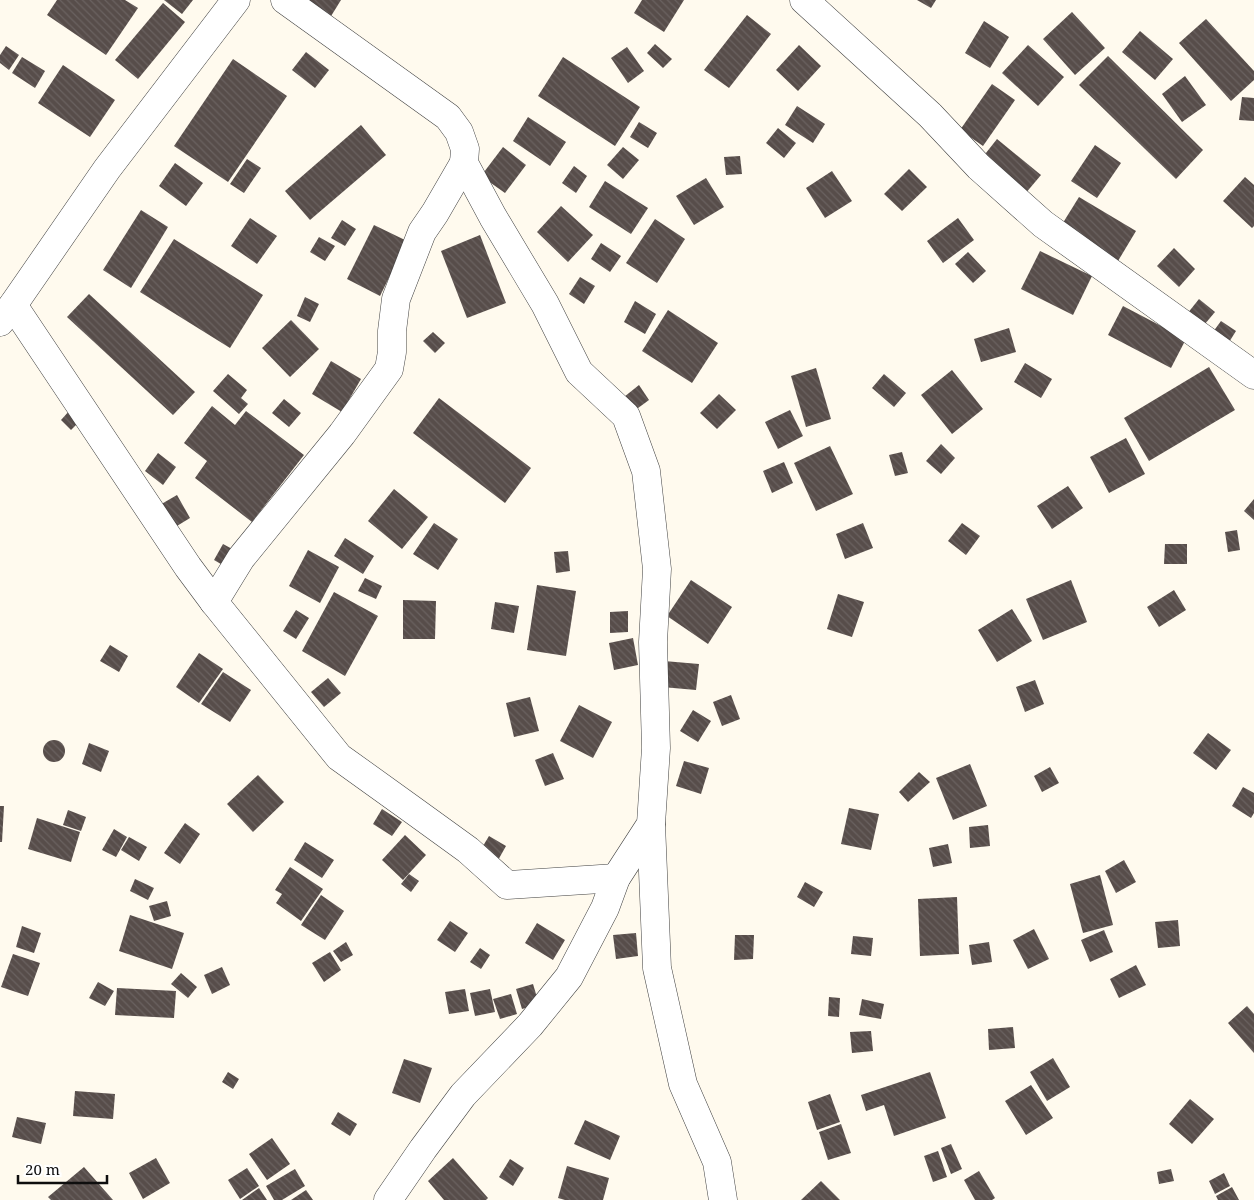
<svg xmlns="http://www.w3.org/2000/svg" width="1254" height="1200" font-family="'Noto Serif',serif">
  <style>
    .building { fill: url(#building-back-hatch) }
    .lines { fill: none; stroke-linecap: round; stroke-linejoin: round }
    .minor-casing { stroke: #414141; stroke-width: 29 }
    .minor { stroke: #fff; stroke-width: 28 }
  </style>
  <defs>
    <pattern id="building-back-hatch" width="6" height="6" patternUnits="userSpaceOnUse" patternTransform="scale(1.25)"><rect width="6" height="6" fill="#574d4a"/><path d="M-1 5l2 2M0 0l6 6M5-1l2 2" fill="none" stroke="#6a6260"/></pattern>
  </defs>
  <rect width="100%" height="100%" fill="#fffaee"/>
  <g class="building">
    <polygon points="57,0 125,0 138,8 106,55 47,15"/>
    <polygon points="164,0 193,0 182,14"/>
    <polygon points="297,0 341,0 328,21"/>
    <polygon points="642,0 684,0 664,32 634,13"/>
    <polygon points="917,0 936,0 931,8"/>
    <polygon points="163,3 185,22 138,79 115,60"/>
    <polygon points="1072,12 1105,48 1075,75 1043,39"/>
    <polygon points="747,15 771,34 729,88 704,70"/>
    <polygon points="1206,19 1254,71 1254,80 1231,101 1179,43"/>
    <polygon points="984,21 1009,37 990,68 965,53"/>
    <polygon points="1140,31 1173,59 1155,80 1122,52"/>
    <polygon points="655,44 672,59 663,68 647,53"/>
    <polygon points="799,45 821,66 798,91 776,70"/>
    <polygon points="1028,45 1064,77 1038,106 1002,73"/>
    <polygon points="6,46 19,55 9,70 0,63 0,55"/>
    <polygon points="627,47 644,71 628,83 611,58"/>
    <polygon points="306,52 329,70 315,88 292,70"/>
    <polygon points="1108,56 1203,150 1176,179 1079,85"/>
    <polygon points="22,57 45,71 35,88 12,73"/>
    <polygon points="563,57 640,107 615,146 538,96"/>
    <polygon points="233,59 287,96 228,182 174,146"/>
    <polygon points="63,65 115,100 90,137 38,103"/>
    <polygon points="1185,76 1206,105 1182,122 1162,94"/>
    <polygon points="992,84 1015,100 983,146 960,130"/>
    <polygon points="1242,97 1254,98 1254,121 1239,120"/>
    <polygon points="797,106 825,124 813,143 785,125"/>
    <polygon points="528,117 566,142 550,166 513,141"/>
    <polygon points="639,122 657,133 648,148 630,137"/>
    <polygon points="361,125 386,155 310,220 285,191"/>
    <polygon points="778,128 796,143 784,158 766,143"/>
    <polygon points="997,139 1041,175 1025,194 982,158"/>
    <polygon points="1095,145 1121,163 1097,198 1071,181"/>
    <polygon points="503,147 526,165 505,193 481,176"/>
    <polygon points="623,147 639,160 623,179 607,165"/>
    <polygon points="740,156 742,174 726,175 724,157"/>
    <polygon points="247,159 261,168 244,193 230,184"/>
    <polygon points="175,163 203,183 186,206 159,186"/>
    <polygon points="574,166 587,176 576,193 562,183"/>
    <polygon points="909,169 927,187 902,211 884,194"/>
    <polygon points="832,171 852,201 825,218 806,188"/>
    <polygon points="1245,177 1254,185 1254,226 1252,228 1223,201"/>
    <polygon points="706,178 724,207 694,225 676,196"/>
    <polygon points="605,181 648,208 631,234 589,207"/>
    <polygon points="1079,197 1136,231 1118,261 1061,226"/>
    <polygon points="561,206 593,235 568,262 537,232"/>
    <polygon points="141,210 168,227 131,288 103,270"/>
    <polygon points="250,218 277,236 257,264 231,246"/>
    <polygon points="958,218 974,240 943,263 927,241"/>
    <polygon points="655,219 685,239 657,283 626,263"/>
    <polygon points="342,220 356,229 345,246 331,238"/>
    <polygon points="374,225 407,241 380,296 347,279"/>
    <polygon points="480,235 506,303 467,318 441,251"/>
    <polygon points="319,237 335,246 325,261 310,252"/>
    <polygon points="174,239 263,295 230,348 140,292"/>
    <polygon points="601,243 621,256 610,272 591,259"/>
    <polygon points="1174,248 1195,269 1179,287 1157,266"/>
    <polygon points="1040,251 1092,276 1073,315 1021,289"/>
    <polygon points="968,252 986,271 973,283 955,264"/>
    <polygon points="580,277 595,286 584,304 569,294"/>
    <polygon points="89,294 195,392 173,415 67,317"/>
    <polygon points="305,297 319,304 310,322 297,316"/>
    <polygon points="1199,299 1215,312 1199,331 1183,319"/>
    <polygon points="635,301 656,314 645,334 624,322"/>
    <polygon points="1123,306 1186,339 1171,368 1108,335"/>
    <polygon points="668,310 718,343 692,383 642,351"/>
    <polygon points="291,320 319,349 290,377 262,348"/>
    <polygon points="1221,321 1236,331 1226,347 1210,336"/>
    <polygon points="1009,328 1016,352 981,362 974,339"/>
    <polygon points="433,332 445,343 435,353 423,341"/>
    <polygon points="331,361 361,379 342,412 312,394"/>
    <polygon points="1025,363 1052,379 1041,398 1014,382"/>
    <polygon points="1209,367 1235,410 1149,461 1124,418"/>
    <polygon points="816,368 831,419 806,427 791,376"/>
    <polygon points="952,370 983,409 952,434 921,395"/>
    <polygon points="228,374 247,390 241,398 248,404 239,414 213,391"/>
    <polygon points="884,374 906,393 894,407 872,388"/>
    <polygon points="639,385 649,400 634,411 624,397"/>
    <polygon points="719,394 736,410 717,429 700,413"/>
    <polygon points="439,398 531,468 505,503 413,433"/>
    <polygon points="284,399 301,413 289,427 272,413"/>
    <polygon points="212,406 235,425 246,411 304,455 252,522 195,478 207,461 184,443"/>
    <polygon points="70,410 81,420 71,430 61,420"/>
    <polygon points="790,410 803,436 778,449 765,422"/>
    <polygon points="1126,438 1145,474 1109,493 1090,457"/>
    <polygon points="941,444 955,458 941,474 926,461"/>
    <polygon points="830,446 853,494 816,511 794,463"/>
    <polygon points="902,452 908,473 895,476 889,455"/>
    <polygon points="158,453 176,467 163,485 145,471"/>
    <polygon points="784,462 793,483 772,493 763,471"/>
    <polygon points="1068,486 1083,508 1052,529 1037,506"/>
    <polygon points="394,489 428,517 402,549 368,521"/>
    <polygon points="177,495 190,518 172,529 158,506"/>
    <polygon points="1254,499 1254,520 1244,511"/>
    <polygon points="434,523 458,539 438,570 413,554"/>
    <polygon points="863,523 873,548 845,559 836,534"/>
    <polygon points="962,523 980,536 966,555 948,541"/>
    <polygon points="1237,530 1240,550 1228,552 1225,532"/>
    <polygon points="345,538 374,556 363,574 334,556"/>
    <polygon points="223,544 236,551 226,567 214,560"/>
    <polygon points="1165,544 1187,544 1187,564 1164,564"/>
    <polygon points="308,550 339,567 320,603 289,586"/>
    <polygon points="568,551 570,571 556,573 554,552"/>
    <polygon points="365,578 382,586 376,599 358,591"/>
    <polygon points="691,580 732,607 708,644 667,616"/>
    <polygon points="1071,580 1087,622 1043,640 1026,599"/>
    <polygon points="537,585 576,591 566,656 527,650"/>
    <polygon points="1174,590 1186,610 1159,627 1147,607"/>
    <polygon points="334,592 378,616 345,676 302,651"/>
    <polygon points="838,594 864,602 852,637 827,629"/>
    <polygon points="403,600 436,601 435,639 403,639"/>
    <polygon points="495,602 519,606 514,633 491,629"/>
    <polygon points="1012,609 1032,641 997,662 978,630"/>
    <polygon points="296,610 309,618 296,639 283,631"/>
    <polygon points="628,611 628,632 610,633 610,612"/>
    <polygon points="633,638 638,665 614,670 609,643"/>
    <polygon points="110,645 128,656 119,672 100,661"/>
    <polygon points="199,653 223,669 199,703 176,687"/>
    <polygon points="664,661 699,664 696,690 662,687"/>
    <polygon points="223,672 251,690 230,722 201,704"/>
    <polygon points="328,678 341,693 324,707 311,692"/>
    <polygon points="1035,680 1044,704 1025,712 1016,687"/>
    <polygon points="731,695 740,719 722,726 713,702"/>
    <polygon points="530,697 539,731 514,737 506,703"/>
    <polygon points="579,705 612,722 593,758 560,741"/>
    <polygon points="693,710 711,721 698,742 680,731"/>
    <polygon points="1208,733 1231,750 1216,770 1193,753"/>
    <circle cx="54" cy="751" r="11"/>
    <polygon points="89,743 109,751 101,772 82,764"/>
    <polygon points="553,753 564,779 545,786 535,760"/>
    <polygon points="684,761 709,768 701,794 676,786"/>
    <polygon points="970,764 987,806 953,820 936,778"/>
    <polygon points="1050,767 1059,783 1042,792 1034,776"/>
    <polygon points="919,772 930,782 908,802 899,792"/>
    <polygon points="258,775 284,802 253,832 227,804"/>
    <polygon points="1243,787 1254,793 1254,813 1251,818 1232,806"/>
    <polygon points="0,806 4,806 2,842 0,842"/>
    <polygon points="849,808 879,814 871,850 841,844"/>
    <polygon points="382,809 402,822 392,836 373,824"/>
    <polygon points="68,810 86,817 81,831 63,825"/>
    <polygon points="37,818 80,832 71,862 28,849"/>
    <polygon points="185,823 200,834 180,864 164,853"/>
    <polygon points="988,825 990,846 970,848 969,827"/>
    <polygon points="114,829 127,837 116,857 102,850"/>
    <polygon points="405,835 426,855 403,880 382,860"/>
    <polygon points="489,836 506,846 497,862 480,851"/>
    <polygon points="129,837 147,847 139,861 121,850"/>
    <polygon points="305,842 334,860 322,878 294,860"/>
    <polygon points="948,844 952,863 933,867 929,848"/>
    <polygon points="1124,860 1136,882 1116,893 1105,871"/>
    <polygon points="290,867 323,889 301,921 276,903 282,894 275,890"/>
    <polygon points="409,874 419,881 411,892 401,884"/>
    <polygon points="1100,875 1113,925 1083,933 1070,884"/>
    <polygon points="135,879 154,888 148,900 130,891"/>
    <polygon points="805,882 823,892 814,907 797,897"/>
    <polygon points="321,895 344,911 325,940 301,925"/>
    <polygon points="957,897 959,954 920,956 918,899"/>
    <polygon points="167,901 171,916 154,921 149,906"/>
    <polygon points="130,915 184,933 172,969 119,951"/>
    <polygon points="1178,920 1180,946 1158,948 1155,922"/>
    <polygon points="450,921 468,933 455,952 437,940"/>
    <polygon points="537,923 565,940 553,960 525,943"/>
    <polygon points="22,926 41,933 34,953 16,947"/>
    <polygon points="1034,929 1049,959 1028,969 1013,940"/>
    <polygon points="1104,930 1113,952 1090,962 1081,940"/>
    <polygon points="636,933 638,956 616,959 613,935"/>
    <polygon points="735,935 754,935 753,959 734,960"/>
    <polygon points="853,936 873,938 871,956 851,954"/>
    <polygon points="346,942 353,955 341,962 333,951"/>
    <polygon points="989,942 992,962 972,965 969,945"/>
    <polygon points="480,948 490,955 481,969 470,962"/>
    <polygon points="330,952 341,970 324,982 312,963"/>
    <polygon points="13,954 40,963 28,996 1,987"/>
    <polygon points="1136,965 1146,985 1119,998 1110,979"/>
    <polygon points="222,967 230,985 212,994 204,975"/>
    <polygon points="181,973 197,987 188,998 171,984"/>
    <polygon points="98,982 114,991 105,1006 89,998"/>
    <polygon points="533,984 539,1004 522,1009 516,989"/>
    <polygon points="117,988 176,991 174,1018 115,1015"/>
    <polygon points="465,989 469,1011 449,1014 445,992"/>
    <polygon points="490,989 495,1012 475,1016 470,993"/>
    <polygon points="511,994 517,1014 500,1019 493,999"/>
    <polygon points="829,997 840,998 839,1017 828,1016"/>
    <polygon points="862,999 884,1004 881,1019 859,1015"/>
    <polygon points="1247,1006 1254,1014 1254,1053 1228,1023"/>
    <polygon points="1013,1027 1015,1048 989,1050 988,1029"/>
    <polygon points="871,1031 873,1051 852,1053 850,1032"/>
    <polygon points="1053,1058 1070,1087 1047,1101 1030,1072"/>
    <polygon points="404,1059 432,1068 420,1103 392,1093"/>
    <polygon points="228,1072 239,1079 233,1089 222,1082"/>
    <polygon points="930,1072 946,1118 894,1136 884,1105 866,1111 861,1095"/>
    <polygon points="1031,1085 1053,1118 1026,1135 1005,1101"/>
    <polygon points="75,1091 115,1094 113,1119 73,1116"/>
    <polygon points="830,1094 840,1122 817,1130 808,1102"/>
    <polygon points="1190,1099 1214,1119 1192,1144 1169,1124"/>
    <polygon points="338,1112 357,1124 350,1136 331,1124"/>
    <polygon points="17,1117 46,1123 41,1144 12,1137"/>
    <polygon points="585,1120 620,1136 610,1160 574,1144"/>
    <polygon points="841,1124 851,1153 828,1160 819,1132"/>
    <polygon points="272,1138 290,1164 267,1180 249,1154"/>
    <polygon points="951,1144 962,1169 951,1174 941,1148"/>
    <polygon points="938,1151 947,1177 933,1182 924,1156"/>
    <polygon points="156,1158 170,1183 143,1199 129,1173"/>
    <polygon points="453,1158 488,1198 486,1200 444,1200 428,1181"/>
    <polygon points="510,1159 524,1168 513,1186 499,1177"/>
    <polygon points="567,1166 609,1178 603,1200 565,1200 558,1198"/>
    <polygon points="84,1167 113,1200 51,1200 48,1197"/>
    <polygon points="247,1168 259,1186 240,1199 228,1180"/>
    <polygon points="295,1169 305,1186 282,1200 274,1200 266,1186"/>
    <polygon points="1171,1169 1174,1181 1159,1184 1157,1172"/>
    <polygon points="979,1171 995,1198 992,1200 975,1200 964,1180"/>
    <polygon points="1224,1173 1230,1186 1215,1194 1209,1181"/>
    <polygon points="821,1181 840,1200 801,1200"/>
    <polygon points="1232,1187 1239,1200 1218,1200 1216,1196"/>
    <polygon points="259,1188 267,1200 242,1200"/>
    <polygon points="306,1190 313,1200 291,1200"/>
  </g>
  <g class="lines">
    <g class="minor-casing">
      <g id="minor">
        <polyline points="285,0 448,117 459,132 465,149 464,163 493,217 545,304 579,372 626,416 646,471 657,569 653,642 656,748 651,824 616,878 605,908 569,977 530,1025 463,1095 423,1149 388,1200"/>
        <polyline points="804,0 930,115 979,167 1043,224 1254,375"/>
        <polyline points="13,305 188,567 214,602 339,757 410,808 468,850 507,885 616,878"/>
        <polyline points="0,322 13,305 107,169 236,0"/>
        <polyline points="214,602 241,558 342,434 389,369 392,352 392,331 396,299 422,232 435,213 464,163"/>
        <polyline points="651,824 657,968 683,1084 717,1162 723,1200"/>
      </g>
    </g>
    <use href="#minor" class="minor"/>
  </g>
  <path d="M18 1175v8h89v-8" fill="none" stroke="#0e0e0e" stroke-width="2.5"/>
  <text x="25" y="1175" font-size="15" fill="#0e0e0e" stroke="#ffffff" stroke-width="4" paint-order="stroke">20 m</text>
</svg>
